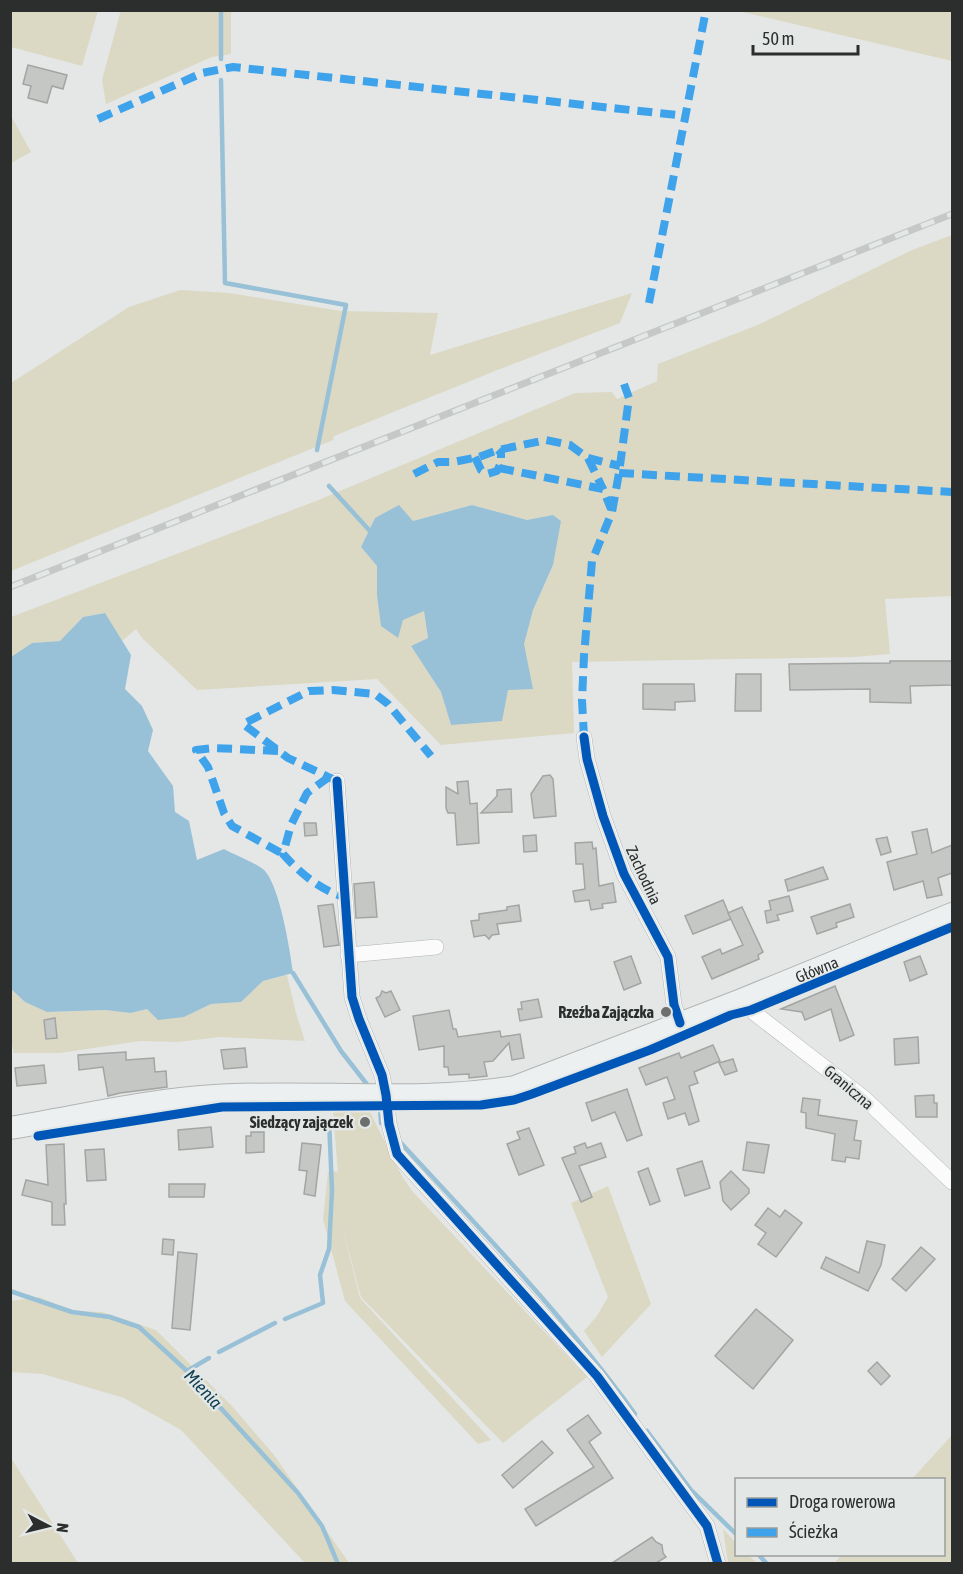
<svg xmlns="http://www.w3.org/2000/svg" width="963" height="1574" font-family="'Asap Condensed',sans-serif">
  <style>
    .green { fill: #dbd9c4; fill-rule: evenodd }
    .water { fill: #98c0d6 }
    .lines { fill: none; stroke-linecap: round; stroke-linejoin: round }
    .stream { stroke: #98c0d6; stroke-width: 4.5 }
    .building { fill: #c5c7c5; stroke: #a3a5a3; stroke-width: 1.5 }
    .minor-casing { stroke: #b2b4b3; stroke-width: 16 }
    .secondary-casing { stroke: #b2b4b3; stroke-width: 24 }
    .minor { stroke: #fbfbfb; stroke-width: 15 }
    .secondary { stroke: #ecf0f1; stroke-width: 22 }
    .rail-casing { stroke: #c6c8c7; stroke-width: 7 }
    .rail { stroke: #e3e8e6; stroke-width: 4.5; stroke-dasharray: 14; stroke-linecap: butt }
    .quiet { stroke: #3ea3eb; stroke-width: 8; stroke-dasharray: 15 8; stroke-linecap: butt }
    .cycleway-casing { stroke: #e3e8e6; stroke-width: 13 }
    .cycleway { stroke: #0057b8; stroke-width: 9 }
    .poi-dot { fill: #6c6f6e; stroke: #e3e8e6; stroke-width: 2 }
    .labels { text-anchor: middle; stroke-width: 5; stroke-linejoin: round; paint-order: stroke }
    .street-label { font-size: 16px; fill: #2c2e2d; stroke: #e3e8e6 }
    .poi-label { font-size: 16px; font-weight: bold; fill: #2c2e2d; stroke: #e3e8e6; text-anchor: end }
    .water-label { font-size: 18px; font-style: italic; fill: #0f3e54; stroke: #e3e8e6 }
  </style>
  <rect width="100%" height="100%" fill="#e4e7e6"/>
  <g class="green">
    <polygon points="121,10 231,11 231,54 212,57 106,104 102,80"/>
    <polygon points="10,11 98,11 82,66 11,47"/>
    <polygon points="738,11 952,11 952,61"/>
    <polygon points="10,114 31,152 11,163 10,163"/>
    <path d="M 952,235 L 952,596 L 885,599 L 890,654 L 854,657 L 572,662 L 574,733 L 441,745 L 377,679 L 197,690 L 143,639 L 136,629 L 122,641 L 104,613 L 83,617 L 60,641 L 32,643 L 11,657 L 11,617 L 316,501 L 575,393 L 612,392 L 617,399 L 657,381 L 658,364 L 760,324 L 912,250 ZM 472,505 L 527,520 L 553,515 L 553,565 L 533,610 L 508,690 L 451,725 L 441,692 L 411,646 L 428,638 L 424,610 L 403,620 L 377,595 L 377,566 L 361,547 L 375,518 L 413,521 Z"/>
    <polygon points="180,290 229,293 341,311 438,313 430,355 632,293 620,323 500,369 334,436 333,440 11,571 11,383 129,307"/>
    <polygon points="287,975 296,1013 305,1041 220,1037 178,1042 140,1041 60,1053 14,1053 11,1040 11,989 25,1002 47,1012 105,1010 131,1013 147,1009 184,1017 211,1004 241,1002 263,981"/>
    <polygon points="369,1110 403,1178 413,1192 587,1377 503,1443 361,1297 341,1222 360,1298 491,1440 478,1444 345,1301 323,1219 328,1172 337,1171 338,1174 333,1111"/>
    <polygon points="608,1186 651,1304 602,1357 584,1331 597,1316 608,1297 571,1203"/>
    <polygon points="39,1297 73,1311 102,1312 156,1330 231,1405 274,1455 349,1563 305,1563 181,1430 124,1398 43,1374 11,1372 11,1301"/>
    <polygon points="952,1435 952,1563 835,1563 841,1555 944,1554 944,1480 912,1479"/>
    <polygon points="10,1458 11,1458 78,1563 11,1563"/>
    <polygon points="723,1529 736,1543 736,1554 748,1555 757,1563 728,1563"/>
  </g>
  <g class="water">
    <polygon points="399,505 413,521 472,505 527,520 553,515 561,521 553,565 533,610 524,644 533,689 508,690 502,721 451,725 441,692 411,646 428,638 424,611 403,620 398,638 381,626 377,595 377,566 361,547 375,518"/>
    <path d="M 105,613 L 131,655 L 125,689 L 142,706 L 153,730 L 148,751 L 173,786 L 175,812 L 189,821 L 197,860 L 224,849 C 234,855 257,863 265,871 C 280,888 290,950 293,973 L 263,981 L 241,1002 L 211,1004 L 184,1017 L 158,1020 L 147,1009 L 131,1013 L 105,1010 L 47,1012 L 25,1002 L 11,989 L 11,657 L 32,643 L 60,641 L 83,617 Z"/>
  </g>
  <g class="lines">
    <g class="stream">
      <polyline points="221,10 221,59"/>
      <polyline points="221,80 225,283 346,305 317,450"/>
      <polyline points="329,486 369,530"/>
      <polyline points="293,973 341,1051 369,1087"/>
      <polyline points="380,1109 381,1123"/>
      <path d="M 401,1143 C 482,1231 565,1317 635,1414"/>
      <polyline points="10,1291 72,1312 110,1317 139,1327 187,1371 298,1493 322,1526 338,1564"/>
      <polyline points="285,1319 323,1303 320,1275 329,1249 332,1190 329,1120"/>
      <polyline points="219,1352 275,1323"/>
      <polyline points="187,1371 209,1358"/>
      <polyline points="647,1431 691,1490 736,1534"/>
      <polyline points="758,1554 767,1564"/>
    </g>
  </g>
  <g class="building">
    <polygon points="28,65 67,75 63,89 52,86 47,103 28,98 31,86 23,84"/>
    <polygon points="890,661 952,661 952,685 910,686 911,703 870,702 870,689 790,690 789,664 890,663"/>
    <polygon points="736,674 761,674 761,711 735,711"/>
    <polygon points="643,684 694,684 695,701 675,702 675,710 643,709"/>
    <polygon points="550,775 553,779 556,816 534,818 531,794 543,776"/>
    <polygon points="468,781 470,804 477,803 479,843 457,845 455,813 448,813 446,808 446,787 458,794 457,782"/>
    <polygon points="511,789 512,812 481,813 497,796 497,790"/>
    <polygon points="304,823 316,823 317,835 305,836"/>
    <polygon points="927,829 932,853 952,845 952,873 938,878 942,895 927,898 923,881 894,890 887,862 917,854 912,832"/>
    <polygon points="536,835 537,851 524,852 523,836"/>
    <polygon points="887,837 891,852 881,855 876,839"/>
    <polygon points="592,842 593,849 596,848 599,886 613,883 616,902 602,904 603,908 591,910 589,900 575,902 573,891 585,889 583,864 576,864 575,843"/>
    <polygon points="823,867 828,879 788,891 785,880"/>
    <polygon points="374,882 377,917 356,918 354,884"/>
    <polygon points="789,896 793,911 777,915 779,920 767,923 765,911 771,910 769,901"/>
    <polygon points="723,900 731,919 693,934 685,916"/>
    <polygon points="333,904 339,945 324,947 318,906"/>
    <polygon points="850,904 854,917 836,923 837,927 817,934 811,917"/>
    <polygon points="519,905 521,921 497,924 499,934 492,935 489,939 485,935 474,937 471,921 479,920 479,914 507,910 507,907"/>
    <polygon points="742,907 763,952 758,955 759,959 712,979 702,957 720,949 722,954 743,945 728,913"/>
    <polygon points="631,956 641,983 624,990 614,962"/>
    <polygon points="920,956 927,974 910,981 904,962"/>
    <polygon points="835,986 854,1035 840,1041 831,1009 805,1020 802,1012 781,1009"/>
    <polygon points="382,991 386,993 391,991 400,1010 385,1017 376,998 380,996"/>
    <polygon points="538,999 542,1017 520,1021 518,1009 522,1009 521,1002"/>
    <polygon points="449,1010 453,1029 456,1029 458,1037 500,1031 501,1037 520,1034 524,1058 512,1060 509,1043 493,1061 484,1062 487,1076 469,1078 469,1074 449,1075 448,1067 444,1067 444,1046 419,1050 413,1016"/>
    <polygon points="55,1018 57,1038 46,1039 44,1020"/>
    <polygon points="918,1037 919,1063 895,1065 894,1039"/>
    <polygon points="713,1045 720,1061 694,1072 698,1083 689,1086 699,1121 689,1125 685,1113 668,1119 663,1103 675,1099 667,1077 646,1085 639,1068 679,1053 681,1058"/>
    <polygon points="245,1048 247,1067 224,1069 221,1050"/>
    <polygon points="126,1052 126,1060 154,1058 155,1072 166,1071 167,1087 120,1093 108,1096 103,1067 79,1070 78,1055"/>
    <polygon points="733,1059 737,1071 725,1075 719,1063"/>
    <polygon points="44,1065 46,1083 17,1086 15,1068"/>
    <polygon points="627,1089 642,1135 627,1141 615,1112 592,1121 586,1103"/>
    <polygon points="934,1095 934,1103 937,1103 937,1117 916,1117 915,1096"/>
    <polygon points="803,1098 820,1100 818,1115 857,1121 854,1140 861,1141 859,1159 846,1157 845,1162 832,1160 835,1134 806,1128 806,1113 801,1112"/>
    <polygon points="211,1127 213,1147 179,1150 178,1130"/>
    <polygon points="529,1128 544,1165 519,1175 507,1144 520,1139 517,1132"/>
    <polygon points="251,1132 264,1132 264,1152 246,1153 246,1136 251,1136"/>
    <polygon points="747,1142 769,1145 764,1173 743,1170"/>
    <polygon points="302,1143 321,1145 315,1196 304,1194 307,1171 299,1170"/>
    <polygon points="585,1143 587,1148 601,1143 606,1157 579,1166 592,1197 581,1202 562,1158 576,1153 574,1147"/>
    <polygon points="64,1144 66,1204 64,1204 65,1225 52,1225 52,1202 22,1195 26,1180 48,1185 46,1145"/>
    <polygon points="104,1149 106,1180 87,1181 85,1150"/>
    <polygon points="702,1161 710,1188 685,1196 677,1169"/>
    <polygon points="648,1168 660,1201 650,1205 638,1172"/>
    <polygon points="731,1171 749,1189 749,1193 731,1210 723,1201 720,1182"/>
    <polygon points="169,1184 205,1184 204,1197 169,1197"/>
    <polygon points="768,1208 780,1217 785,1210 802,1223 776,1257 758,1244 766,1233 755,1225"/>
    <polygon points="163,1239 174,1240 173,1255 162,1254"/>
    <polygon points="867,1241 885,1245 881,1265 868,1291 821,1268 826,1257 859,1273"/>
    <polygon points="921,1247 935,1259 906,1291 892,1279"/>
    <polygon points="178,1252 197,1254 190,1330 172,1328"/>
    <polygon points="756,1309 793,1340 753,1389 715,1356"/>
    <polygon points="877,1362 890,1376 881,1385 868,1371"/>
    <polygon points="588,1415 601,1433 589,1442 613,1478 536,1526 525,1509 594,1467 567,1430"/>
    <polygon points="542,1441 553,1453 513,1488 502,1475"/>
    <polygon points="652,1537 656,1542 662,1545 663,1553 666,1557 656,1563 612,1563"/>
  </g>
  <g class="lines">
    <g class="minor-casing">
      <g id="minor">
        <polyline points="584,737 587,759 603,816 624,874 668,957 674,1005 680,1023"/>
        <polyline points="337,781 352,997 359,1019 382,1075 386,1095 389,1124 397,1154 597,1376 707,1526 718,1564"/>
        <polyline points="348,955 436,947"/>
        <polyline points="739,1001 864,1098 952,1182"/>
      </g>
    </g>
    <g class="secondary-casing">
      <g id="secondary">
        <path id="s1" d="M 10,1128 C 77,1117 147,1100 214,1096 C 314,1090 416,1103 515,1087 L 739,1001 L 952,914"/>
      </g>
    </g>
    <use href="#minor" class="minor"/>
    <use href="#secondary" class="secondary"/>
    <g class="rail-casing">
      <polyline id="rail" points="10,587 952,214"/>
    </g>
    <use href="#rail" class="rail"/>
    <g class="quiet">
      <polyline points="98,119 202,73 233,67 686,116"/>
      <polyline points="649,303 706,10"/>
      <polyline points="475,457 481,470 487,474 497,471 501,463 501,453 498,450"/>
      <polyline points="588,458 603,489"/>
      <polyline points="499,468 603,489 611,509"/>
      <polyline points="619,473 952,492"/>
      <polyline points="414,474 438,462 453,462 479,457 498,450 546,440 570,445 588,458 620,466"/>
      <polyline points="584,737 582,700 584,656 592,561 612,512 619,473 629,398 624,384"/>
      <polyline points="278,751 214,748 196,750 208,767 224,813 232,826 283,854"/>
      <path d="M 329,777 L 307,793 L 291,825 L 283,854 C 299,872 321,891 345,897"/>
      <polyline points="337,781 288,758 243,724 309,691 333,690 375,694 388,704 431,756"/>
    </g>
    <g class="cycleway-casing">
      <g id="cycleway">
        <polyline points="584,737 587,759 603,816 624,874 668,957 674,1005 680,1023"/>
        <polyline points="337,781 352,997 359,1019 382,1075 386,1095 389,1124 397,1154 597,1376 707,1526 718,1564"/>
        <polyline points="38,1136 222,1107 481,1105 514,1100 532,1094 650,1050 731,1015 751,1010 952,927"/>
      </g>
    </g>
    <use href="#cycleway" class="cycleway"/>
  </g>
  <g class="poi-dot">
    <circle cx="666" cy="1012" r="6"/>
    <circle cx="365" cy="1122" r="6"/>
  </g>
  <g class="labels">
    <g class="street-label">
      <text transform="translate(644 875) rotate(65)" y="6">Zachodnia</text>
      <text dy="6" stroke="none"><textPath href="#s1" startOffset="832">Główna</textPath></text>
      <text transform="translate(849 1087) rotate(40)" y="6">Graniczna</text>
    </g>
    <g class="poi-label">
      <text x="654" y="1018">Rzeźba Zajączka</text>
      <text x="353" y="1128">Siedzący zajączek</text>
    </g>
    <g class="water-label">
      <text transform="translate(203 1389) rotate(47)" y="6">Mienia</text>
    </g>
  </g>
  <rect width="963" height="1574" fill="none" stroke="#2c2e2d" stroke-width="24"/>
  <rect x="735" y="1478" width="210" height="78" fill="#e3e8e6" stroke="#9a9e9c" stroke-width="1.5"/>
  <rect x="747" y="1498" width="30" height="9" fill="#0057b8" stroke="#9a9e9c" stroke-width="1.5"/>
  <text x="789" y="1508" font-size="18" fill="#2c2e2d">Droga rowerowa</text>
  <rect x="747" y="1528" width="30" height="9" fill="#3ea3eb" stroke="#9a9e9c" stroke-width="1.5"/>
  <text x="789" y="1538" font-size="18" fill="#2c2e2d">Ścieżka</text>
  <g transform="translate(48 1526) rotate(97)" stroke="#e3e8e6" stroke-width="4.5" paint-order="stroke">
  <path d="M0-4.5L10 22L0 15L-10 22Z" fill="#2c2e2d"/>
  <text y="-9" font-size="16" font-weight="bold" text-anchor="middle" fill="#2c2e2d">N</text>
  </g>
  <path d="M753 45v9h105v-9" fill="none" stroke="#2c2e2d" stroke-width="3"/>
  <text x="762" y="45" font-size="18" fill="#2c2e2d" stroke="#e3e8e6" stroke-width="4.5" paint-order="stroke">50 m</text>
</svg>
